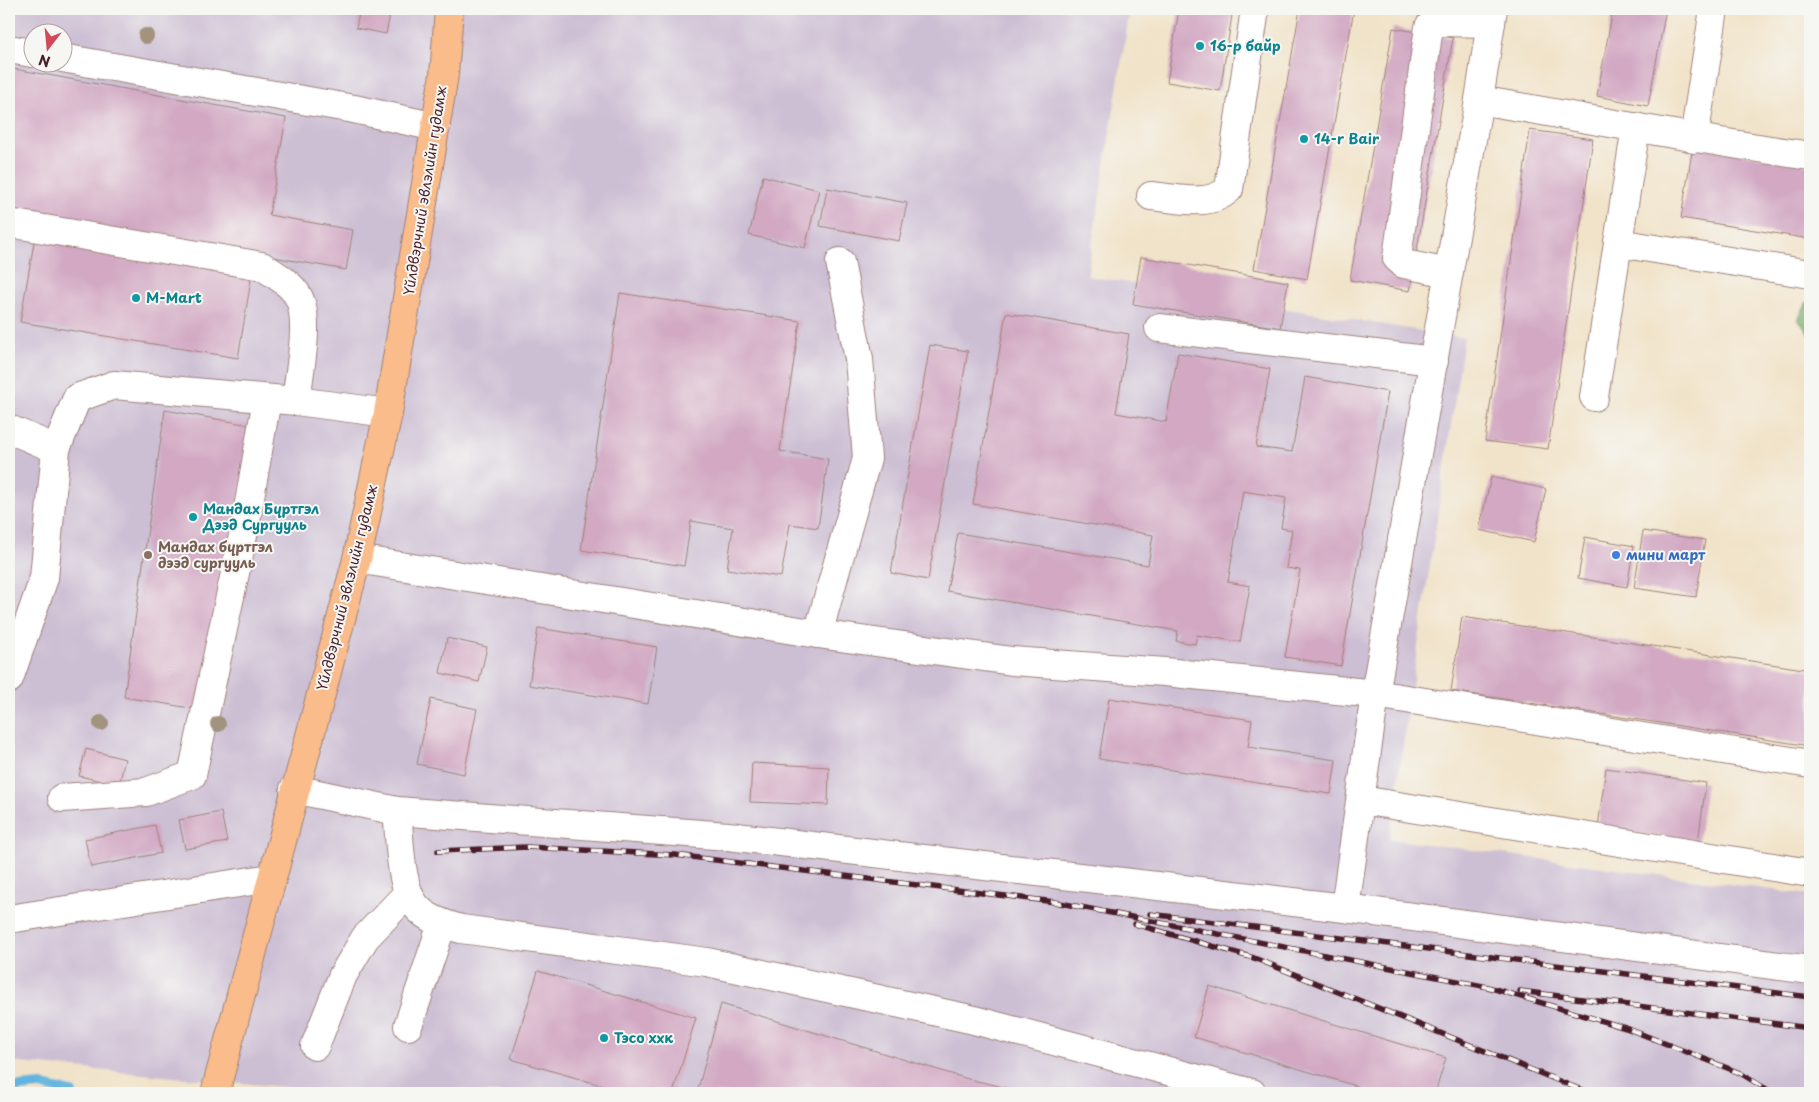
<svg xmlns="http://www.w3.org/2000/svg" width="1819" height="1102" font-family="'Playpen Sans',sans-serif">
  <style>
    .industrial { fill: #ccbed3; fill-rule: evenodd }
    .forest { fill: #78ac69; stroke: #61664a }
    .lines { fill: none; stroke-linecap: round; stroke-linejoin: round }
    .stream { stroke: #62b4de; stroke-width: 10 }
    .building { fill: #d2a8c3 }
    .minor-casing { stroke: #9e817a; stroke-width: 30 }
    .major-casing { stroke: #9e817a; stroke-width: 30 }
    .minor { stroke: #fff; stroke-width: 28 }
    .major { stroke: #f9bc8a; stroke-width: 28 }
    .rail-casing { stroke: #4a1f2b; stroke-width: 5.5 }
    .rail { stroke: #f6f6f2; stroke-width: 4; stroke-dasharray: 11; stroke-linecap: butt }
    .tree { fill: #a2937f }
    .culture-dot { fill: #0f9aa8; stroke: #f6f6f2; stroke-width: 2 }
    .education-dot { fill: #8d6e63; stroke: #f6f6f2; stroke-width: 2 }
    .shop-dot { fill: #3f7fe0; stroke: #f6f6f2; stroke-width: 2 }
    .labels { text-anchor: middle; stroke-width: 4; stroke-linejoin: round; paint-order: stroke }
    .culture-label { font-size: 14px; font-weight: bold; fill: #0d838f; stroke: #f6f6f2; text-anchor: start }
    .street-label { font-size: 14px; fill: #4a1f2b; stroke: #f6f6f2 }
    .education-label { font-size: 14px; font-weight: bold; fill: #785e54; stroke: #f6f6f2; text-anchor: start }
    .shop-label { font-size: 14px; font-weight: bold; fill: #366cbe; stroke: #f6f6f2; text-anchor: start }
  </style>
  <rect width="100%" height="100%" fill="#f6f6f2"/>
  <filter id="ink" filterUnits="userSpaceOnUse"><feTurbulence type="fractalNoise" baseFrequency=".02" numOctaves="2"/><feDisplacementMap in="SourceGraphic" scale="10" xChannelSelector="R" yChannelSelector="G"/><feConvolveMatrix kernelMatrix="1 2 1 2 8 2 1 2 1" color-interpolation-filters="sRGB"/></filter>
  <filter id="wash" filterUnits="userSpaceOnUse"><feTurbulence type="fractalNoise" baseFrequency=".0096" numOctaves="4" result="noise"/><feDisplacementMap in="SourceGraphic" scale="20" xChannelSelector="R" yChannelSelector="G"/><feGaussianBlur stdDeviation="1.12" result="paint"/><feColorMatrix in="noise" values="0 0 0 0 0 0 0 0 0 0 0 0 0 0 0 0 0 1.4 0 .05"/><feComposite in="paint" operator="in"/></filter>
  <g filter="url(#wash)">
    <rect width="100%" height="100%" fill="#f1e3c9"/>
    <path class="industrial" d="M 9,9 L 1130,9 L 1087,276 L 1464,338 L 1389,839 L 1810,895 L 1810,1093 L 307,1093 L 283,1087 L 9,1062 ZM 32,32 L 62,32 L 62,62 L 32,62 Z"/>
    <polygon class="forest" points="1810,300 1810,335 1798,320 1807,301"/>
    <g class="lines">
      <polyline class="stream" points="9,1088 40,1085 72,1093"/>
    </g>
    <g id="blocks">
      <g class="building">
        <polygon points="360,9 391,9 386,34 356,28"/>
        <polygon points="1179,9 1233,9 1220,91 1167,82"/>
        <polygon points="1300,9 1354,9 1307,279 1254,269"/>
        <polygon points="1613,9 1666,9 1648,106 1597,96"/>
        <polygon points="1393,28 1453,38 1410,291 1350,280"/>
        <polygon points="9,68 286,118 269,215 353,230 346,270 9,210"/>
        <polygon points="1530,130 1593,139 1548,449 1485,441"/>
        <polygon points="1693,146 1810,165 1810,239 1681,218"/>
        <polygon points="763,176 819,190 805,248 749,235"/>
        <polygon points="827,188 907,203 899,241 820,226"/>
        <polygon points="35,237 252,274 238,358 20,322"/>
        <polygon points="1141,257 1288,282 1280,328 1133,304"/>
        <polygon points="620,293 800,321 780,451 828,459 818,528 790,524 781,577 727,569 733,528 691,521 684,566 581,550"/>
        <polygon points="1006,313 1129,334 1116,413 1166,422 1178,353 1270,369 1256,447 1292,452 1305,377 1388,392 1341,666 1285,657 1300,570 1286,568 1292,530 1281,528 1286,498 1243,491 1228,582 1250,586 1240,642 1197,635 1195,644 1176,641 1178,631 947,591 958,533 1148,565 1153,535 973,504"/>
        <polygon points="930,345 968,351 928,580 891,573"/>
        <polygon points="165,410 250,425 202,710 124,697"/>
        <polygon points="1491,477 1546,489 1534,542 1479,530"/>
        <polygon points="1643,531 1705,540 1696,597 1634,588"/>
        <polygon points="1585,537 1634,546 1627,587 1578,578"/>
        <polygon points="1462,617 1810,670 1810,746 1451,691"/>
        <polygon points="538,628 657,647 648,704 529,685"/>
        <polygon points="447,638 487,647 479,682 440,673"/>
        <polygon points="1109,698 1252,720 1248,747 1336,760 1331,794 1099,759"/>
        <polygon points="431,699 477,709 464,774 417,764"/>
        <polygon points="86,749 125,759 119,785 79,776"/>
        <polygon points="752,763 829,767 828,805 750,802"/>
        <polygon points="1606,768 1706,783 1698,842 1598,827"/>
        <polygon points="221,812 227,842 185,849 179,820"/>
        <polygon points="155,825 161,853 91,867 85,839"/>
        <polygon points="538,971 696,1018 673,1093 628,1093 511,1059"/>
        <polygon points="1209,986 1446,1058 1435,1093 1379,1093 1194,1037"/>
        <polygon points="721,1004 968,1079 1030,1093 697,1093"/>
      </g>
    </g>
  </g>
  <g filter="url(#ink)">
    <use href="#blocks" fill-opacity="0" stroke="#9e817a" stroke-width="1"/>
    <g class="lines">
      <g class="minor-casing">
        <g id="minor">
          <polyline points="9,49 32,53"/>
          <polyline points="62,58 354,109 436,127"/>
          <path d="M 1479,100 C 1590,119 1699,140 1810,156"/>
          <polyline points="1694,139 1714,9"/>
          <path d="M 1151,196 C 1176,198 1209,208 1229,189 L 1255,9"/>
          <path d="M 9,223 L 262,266 C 276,275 296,286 301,303 C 309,329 299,373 296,401"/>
          <polyline points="1618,243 1810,274"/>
          <polyline points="1449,273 1404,264 1397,258 1427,41 1429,27 1439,22 1491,23"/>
          <polyline points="1159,328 1434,361"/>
          <polyline points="1594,397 1636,127"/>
          <polyline points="9,429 56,449"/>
          <polyline points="357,559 818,634 1012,661 1165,672 1375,694 1810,764"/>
          <polyline points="818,634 867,458 859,359 840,262"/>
          <polyline points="9,679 44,578 56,449 77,398 114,385 296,401 388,413"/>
          <polyline points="294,789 397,811 728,836 1345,908 1810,970"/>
          <polyline points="62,798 146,792 192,775 245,526 267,399"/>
          <polyline points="1361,800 1810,873"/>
          <path d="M 397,811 C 400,836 399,887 416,906 C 426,919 446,925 461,929 L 707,962 L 970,1019 L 1252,1093"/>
          <polyline points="1345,908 1375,694 1479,100 1493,9"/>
          <polyline points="9,919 271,878"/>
          <polyline points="408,1026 442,924"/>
          <polyline points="315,1046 343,975 365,938 408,893"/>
        </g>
      </g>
      <g class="major-casing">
        <polyline id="major" points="215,1093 357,559 388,413 444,75 449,9"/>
      </g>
      <use href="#minor" class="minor"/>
      <use href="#major" class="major"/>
      <g class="rail-casing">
        <g id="rail">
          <polyline points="438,851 527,847 675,855 1055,902 1488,987 1626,1028 1740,1073 1773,1093"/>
          <polyline points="1150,914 1810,997"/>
          <polyline points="1135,924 1254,958 1589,1093"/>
          <polyline points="1520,991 1810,1028"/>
        </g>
      </g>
      <use href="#rail" class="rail"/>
    </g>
    <g class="tree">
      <circle cx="146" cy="36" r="8"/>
      <circle cx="101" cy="723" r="8"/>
      <circle cx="218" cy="724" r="8"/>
    </g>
  </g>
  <g class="culture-dot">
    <circle cx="1200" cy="46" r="5"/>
    <circle cx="1304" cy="139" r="5"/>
    <circle cx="136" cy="298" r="5"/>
    <circle cx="193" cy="517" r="5"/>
    <circle cx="604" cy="1038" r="5"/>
  </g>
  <circle class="education-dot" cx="148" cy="555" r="5"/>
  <circle class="shop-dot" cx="1616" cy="555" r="5"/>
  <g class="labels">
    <g class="culture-label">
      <text x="1210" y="51">16-р байр</text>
      <text x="1314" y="144">14-r Bair</text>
      <text x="146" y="303">M-Mart</text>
      <text x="203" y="514">Мандах Бүртгэл<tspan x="203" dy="16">Дээд Сургууль</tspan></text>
      <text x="614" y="1043">Тэсо ххк</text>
    </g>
    <g class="street-label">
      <text transform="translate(425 191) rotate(-81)" y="5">Үйлдвэрчний эвлэлийн гудамж</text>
      <text transform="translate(347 588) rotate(-76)" y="5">Үйлдвэрчний эвлэлийн гудамж</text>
    </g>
    <g class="education-label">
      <text x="158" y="552">Мандах бүртгэл<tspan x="158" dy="16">дээд сургууль</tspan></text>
    </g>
    <g class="shop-label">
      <text x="1626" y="560">мини март</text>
    </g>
  </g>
  <rect width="1819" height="1102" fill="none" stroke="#f6f6f2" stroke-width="30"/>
  <g transform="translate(48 48) rotate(196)"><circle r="24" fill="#f6f6f2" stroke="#b1a0a2"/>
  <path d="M0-4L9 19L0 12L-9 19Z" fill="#d1495b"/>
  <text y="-8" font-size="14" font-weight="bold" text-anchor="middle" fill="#4a1f2b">N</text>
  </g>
</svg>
